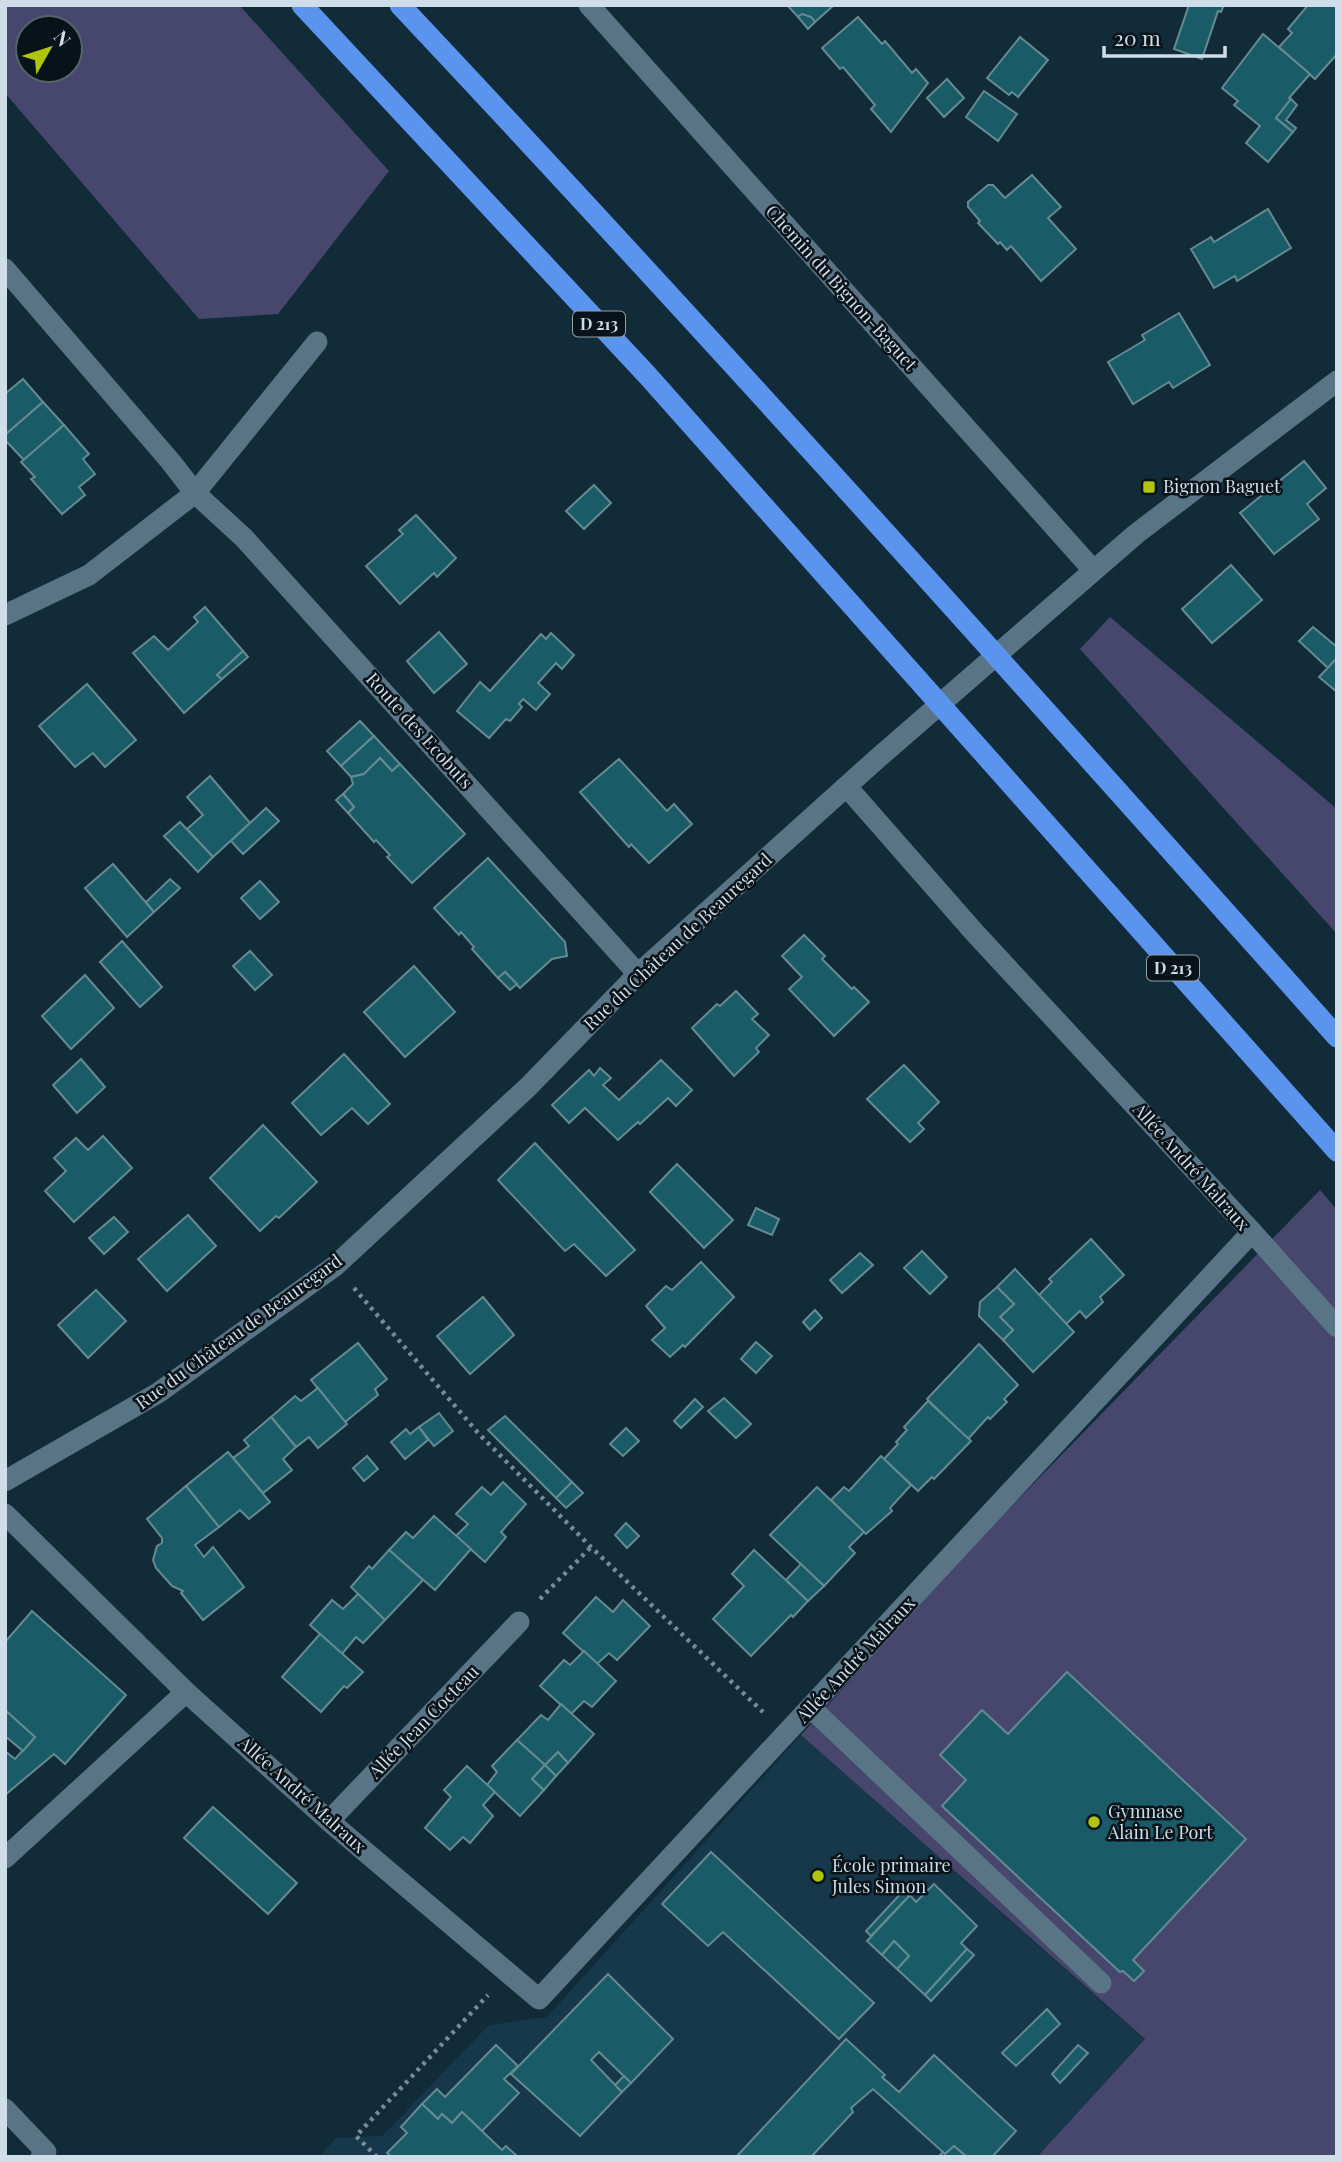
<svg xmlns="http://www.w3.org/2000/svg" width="1342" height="2162" font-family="'Playfair Display',serif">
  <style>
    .built { fill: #16384a }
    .green { fill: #47476e; fill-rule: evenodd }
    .building { fill: #195b67; stroke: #668a91; stroke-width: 2 }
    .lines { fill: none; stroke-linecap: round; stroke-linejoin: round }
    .path { stroke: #788c98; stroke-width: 4.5; stroke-dasharray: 3.5 5; stroke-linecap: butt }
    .minor { stroke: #597485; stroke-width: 21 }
    .highway { stroke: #5a94ee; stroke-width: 21 }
    .poi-dot { fill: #afc507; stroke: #071219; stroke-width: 2.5 }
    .labels { text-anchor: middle; stroke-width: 5; stroke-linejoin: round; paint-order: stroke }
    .shield { fill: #071219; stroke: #92a0a9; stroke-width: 2 }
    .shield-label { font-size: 16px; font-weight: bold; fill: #cedde7 }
    .street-label { font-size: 18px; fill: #cedde7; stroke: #071219 }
    .poi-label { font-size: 18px; fill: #cedde7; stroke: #071219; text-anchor: start }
  </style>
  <rect width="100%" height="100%" fill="#112b39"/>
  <polygon class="built" points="801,1735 1145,2040 1037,2157 319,2157 336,2138 382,2136 489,2025 547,2017"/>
  <g class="green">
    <path d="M 5,5 L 239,5 L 389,171 L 278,314 L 199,319 L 5,93 ZM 28,28 L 70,28 L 70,70 L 28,70 Z"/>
    <polygon points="1110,617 1337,809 1337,934 1080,649"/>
    <polygon points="1320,1190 1337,1210 1337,2157 1037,2157 1145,2039 801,1735 956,1563"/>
  </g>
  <g class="building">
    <polygon points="787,5 834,5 815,22 811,17 802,14 798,17"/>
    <polygon points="1189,5 1224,5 1221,12 1218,11 1202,59 1174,49"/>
    <polygon points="1308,5 1334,5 1337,7 1337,54 1315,79 1279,47 1292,33 1288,29"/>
    <polygon points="802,14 811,17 815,22 808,29 798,17"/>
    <polygon points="858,17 882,44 885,41 912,73 916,69 928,83 891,132 871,109 875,105 843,67 840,69 822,48"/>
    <polygon points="1263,34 1310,74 1289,98 1291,99 1276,118 1293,132 1268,162 1246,143 1260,126 1234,105 1238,101 1222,88"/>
    <polygon points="1020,37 1048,60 1018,97 1012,92 1009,95 987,78"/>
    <polygon points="947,79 964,98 944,117 927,98"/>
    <polygon points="984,91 1017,114 998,141 966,117"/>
    <polygon points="1291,99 1297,105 1286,120 1296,128 1293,132 1276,118"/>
    <polygon points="1032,175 1061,207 1048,218 1076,249 1041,281 1011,246 1007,250 1000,242 998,244 978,223 980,221 968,207 968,202 988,185 993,185 1005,198"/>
    <polygon points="1268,209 1291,248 1237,281 1235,276 1214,288 1191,249 1211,237 1214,242"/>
    <polygon points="1179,313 1210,365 1173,388 1169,382 1133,404 1108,362 1145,340 1142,335"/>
    <polygon points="23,379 43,402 5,435 5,394"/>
    <polygon points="43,402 64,425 24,460 5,440 5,435"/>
    <polygon points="64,425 89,454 83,459 95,474 79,487 85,495 62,514 31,479 35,477 21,462"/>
    <polygon points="1304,461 1326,488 1307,504 1319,519 1274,554 1240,513"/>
    <polygon points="594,485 611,503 584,529 566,511"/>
    <polygon points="416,515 456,558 437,577 434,573 400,604 366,566 403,534 399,530"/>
    <polygon points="1231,565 1262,600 1212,643 1182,609"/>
    <polygon points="205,607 243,651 217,675 222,679 184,713 133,653 154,636 168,650 198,622 194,617"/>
    <polygon points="1313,627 1337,647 1337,658 1328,668 1299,641"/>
    <polygon points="439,632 467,664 434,693 407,661"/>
    <polygon points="551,633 574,655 562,669 556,663 538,683 550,694 536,710 523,699 519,704 522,707 510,721 506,719 489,738 457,711 480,682 490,691 541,634 546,639"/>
    <polygon points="243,651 248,657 222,679 217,675"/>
    <polygon points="1337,658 1337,692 1319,677"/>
    <polygon points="87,684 136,740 105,767 93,753 75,767 39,726"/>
    <polygon points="360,721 374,736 341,766 327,751"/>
    <polygon points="374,736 400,764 392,771 380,758 364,774 351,777 341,766"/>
    <polygon points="380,758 392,771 400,764 465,834 412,883 387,857 390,855 376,840 374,842 348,813 354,807 343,794 353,784 351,777 364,774"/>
    <polygon points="619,759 667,811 674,804 692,824 649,863 631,844 629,847 580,792"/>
    <polygon points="210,776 250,823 213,857 187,829 203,815 187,797"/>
    <polygon points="343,794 354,807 348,813 336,800"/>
    <polygon points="266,808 279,821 243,854 231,841"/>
    <polygon points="180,822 213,857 198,872 164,836"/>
    <polygon points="488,858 565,942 567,956 552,959 520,988 505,972 498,978 472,949 474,947 461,932 459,935 434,908"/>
    <polygon points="113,864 154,912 127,937 85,888"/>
    <polygon points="170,879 180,888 154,912 146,902"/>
    <polygon points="260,881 279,902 260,919 241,898"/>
    <polygon points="804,935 825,956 822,959 852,989 854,987 869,1002 834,1036 789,989 802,977 782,956"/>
    <polygon points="122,941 162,987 140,1007 100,962"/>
    <polygon points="250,951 272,975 255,990 233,966"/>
    <polygon points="414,966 455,1012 405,1057 364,1012"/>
    <polygon points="505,972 517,984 510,990 498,978"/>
    <polygon points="85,975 114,1008 71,1049 42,1016"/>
    <polygon points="736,991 758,1014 752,1019 769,1035 756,1048 759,1052 734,1076 692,1028 717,1004 720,1006"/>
    <polygon points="344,1054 390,1104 368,1124 352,1108 321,1135 292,1103"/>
    <polygon points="81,1059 105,1087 77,1113 53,1085"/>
    <polygon points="661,1060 692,1090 676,1106 668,1098 640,1124 638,1122 618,1140 585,1108 569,1123 552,1105 589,1070 594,1076 600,1068 611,1078 603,1085 619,1100"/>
    <polygon points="904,1065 939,1102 918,1123 924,1129 910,1142 867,1099"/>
    <polygon points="263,1125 317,1182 279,1218 276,1216 260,1231 210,1178"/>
    <polygon points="103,1136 132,1168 74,1222 45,1191 66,1171 54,1158 76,1138 88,1150"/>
    <polygon points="535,1143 635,1250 606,1276 574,1244 565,1251 498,1180"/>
    <polygon points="677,1164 733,1220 704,1248 650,1192"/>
    <polygon points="756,1208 779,1219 772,1235 748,1225"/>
    <polygon points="188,1215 216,1246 167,1291 138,1259"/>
    <polygon points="114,1217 128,1232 104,1254 89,1238"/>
    <polygon points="1091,1239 1124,1275 1100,1297 1103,1302 1086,1318 1080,1311 1066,1324 1039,1295 1052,1282 1049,1279"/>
    <polygon points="922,1251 947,1277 930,1294 904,1268"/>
    <polygon points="860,1253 873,1265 842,1293 830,1280"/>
    <polygon points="701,1262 734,1297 685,1347 683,1345 670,1357 652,1340 665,1328 646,1306 666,1286 672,1290"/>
    <polygon points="1015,1269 1074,1332 1033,1372 1003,1340 1013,1330 1000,1317 1014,1304 997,1287"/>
    <polygon points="997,1287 1014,1304 1000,1317 1013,1330 1003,1340 979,1316 980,1302"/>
    <polygon points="96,1290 126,1321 88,1358 58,1325"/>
    <polygon points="483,1297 514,1335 470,1374 437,1336"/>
    <polygon points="815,1310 822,1318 810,1330 803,1322"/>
    <polygon points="756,1342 772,1356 756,1373 741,1359"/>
    <polygon points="358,1343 387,1379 375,1389 378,1395 345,1422 311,1380"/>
    <polygon points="979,1344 1018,1385 1004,1399 1007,1402 990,1419 988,1417 968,1439 927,1399"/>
    <polygon points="318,1388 347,1424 318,1448 309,1437 296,1447 271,1417 295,1396 301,1401"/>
    <polygon points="724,1398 751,1424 736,1438 708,1411"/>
    <polygon points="695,1399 703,1407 681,1428 674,1421"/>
    <polygon points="928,1401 971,1441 934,1479 932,1477 918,1491 884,1459 898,1444 896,1442 907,1430 904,1427"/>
    <polygon points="439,1413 453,1431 434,1446 419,1427"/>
    <polygon points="505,1416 572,1482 556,1498 488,1430"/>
    <polygon points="271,1417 296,1447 283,1459 292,1470 263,1493 233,1458 249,1446 244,1440"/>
    <polygon points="419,1427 428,1440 405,1459 391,1442 406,1429 410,1434"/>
    <polygon points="626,1428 639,1441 623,1456 610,1444"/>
    <polygon points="228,1452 270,1502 249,1519 240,1510 219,1527 186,1486"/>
    <polygon points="367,1456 378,1469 364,1481 353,1468"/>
    <polygon points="881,1456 911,1485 890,1508 892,1511 866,1534 831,1500 844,1487 849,1491"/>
    <polygon points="503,1482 526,1504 501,1532 506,1537 485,1562 456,1536 468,1524 456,1514 482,1487 491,1495"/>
    <polygon points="572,1482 583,1493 566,1508 556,1498"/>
    <polygon points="186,1486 219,1527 195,1545 204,1557 213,1547 244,1587 203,1620 181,1593 183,1591 172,1586 156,1568 153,1560 157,1546 162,1543 162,1538 147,1519"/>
    <polygon points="817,1487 864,1532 849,1547 855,1553 824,1586 770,1535"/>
    <polygon points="434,1516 471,1549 435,1590 389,1550 406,1532 413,1538"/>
    <polygon points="626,1523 639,1536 627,1548 615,1535"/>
    <polygon points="389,1550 423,1580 385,1620 351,1587 369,1566 372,1569"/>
    <polygon points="754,1550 808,1601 793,1617 791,1615 751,1656 713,1619 744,1586 732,1574"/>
    <polygon points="801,1564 824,1586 808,1601 786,1580"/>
    <polygon points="358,1594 385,1620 363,1643 356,1637 342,1654 310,1625 332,1600 343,1609"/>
    <polygon points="596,1597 613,1612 623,1600 650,1626 617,1660 609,1653 597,1664 563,1633"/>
    <polygon points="32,1611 126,1695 65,1764 54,1754 5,1795 5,1751 15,1759 35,1737 5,1710 5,1642"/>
    <polygon points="320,1634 363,1672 347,1688 344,1686 321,1712 282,1677"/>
    <polygon points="584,1651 616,1681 592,1707 584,1701 571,1714 540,1686 564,1660 570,1665"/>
    <polygon points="1067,1672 1246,1839 1133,1960 1144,1971 1134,1981 1123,1971 1120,1972 942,1806 966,1780 940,1755 982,1710 1008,1734"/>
    <polygon points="561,1704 594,1734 568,1763 558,1752 545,1765 517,1740 541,1715 548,1720"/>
    <polygon points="5,1710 35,1737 23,1751 5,1736"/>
    <polygon points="517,1740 545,1765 532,1779 544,1790 520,1816 487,1785 497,1772 492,1766"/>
    <polygon points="558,1752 568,1763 556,1776 545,1765"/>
    <polygon points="545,1765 556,1776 544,1790 532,1779"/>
    <polygon points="467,1766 495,1792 483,1805 493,1816 470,1843 463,1837 450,1850 425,1828 451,1797 444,1790"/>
    <polygon points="213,1807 297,1883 268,1914 184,1838"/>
    <polygon points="711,1852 874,2003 839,2039 723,1932 708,1946 662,1904"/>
    <polygon points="934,1884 977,1926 961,1943 967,1949 925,1995 897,1969 909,1956 894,1941 882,1955 867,1941 910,1895 916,1902"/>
    <polygon points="905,1889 910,1895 871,1936 866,1931"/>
    <polygon points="894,1941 909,1956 897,1969 882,1955"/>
    <polygon points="967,1949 974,1955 931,2001 925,1995"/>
    <polygon points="608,1974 673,2039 631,2083 599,2052 591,2060 622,2092 580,2136 511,2074"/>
    <polygon points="1047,2009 1060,2024 1016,2066 1002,2053"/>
    <polygon points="846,2039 885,2075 882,2077 899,2092 934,2055 1016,2131 992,2157 967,2157 954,2146 945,2154 873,2089 851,2108 853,2112 811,2157 736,2157"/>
    <polygon points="496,2045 518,2066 504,2079 519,2093 482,2131 462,2112 452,2123 442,2114 438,2119 422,2104 437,2089 445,2097"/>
    <polygon points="1078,2045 1088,2053 1060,2083 1052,2074"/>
    <polygon points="624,2076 631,2083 622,2092 615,2085"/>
    <polygon points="422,2104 438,2119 442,2114 452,2123 462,2112 502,2150 506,2146 518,2157 392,2157 387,2153 407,2133 401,2127"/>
    <polygon points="954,2146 967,2157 938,2157 943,2152 945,2154"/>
  </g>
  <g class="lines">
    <g class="path">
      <polyline points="354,1288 479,1434 591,1547 763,1712"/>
      <polyline points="540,1599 591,1547"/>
      <polyline points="377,2157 356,2136 488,1995"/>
    </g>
    <g class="minor">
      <polyline points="589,5 1093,570"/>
      <polyline points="5,269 171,462 195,493 317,342"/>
      <polyline points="5,615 89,575 195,493 244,538 638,974"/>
      <polyline points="1252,1232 1337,1327"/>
      <polyline points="5,1481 158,1393 335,1266 528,1087 638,974 878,758 1136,534 1337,381"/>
      <polyline points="5,1514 186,1692 329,1821 539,1999 1252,1232 974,932 847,787"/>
      <polyline points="811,1708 1101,1983"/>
      <polyline points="329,1821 519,1622"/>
      <polyline points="5,1858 186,1692"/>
      <polyline points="5,2109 46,2152 41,2157"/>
    </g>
    <g class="highway">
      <polyline points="302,5 648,376 1337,1151"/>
      <path d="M 400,5 C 718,343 1028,690 1337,1037"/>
    </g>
  </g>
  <g class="poi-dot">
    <rect x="1142" y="480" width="14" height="14" rx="3.5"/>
    <circle cx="1094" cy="1822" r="7"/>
    <circle cx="818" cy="1876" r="7"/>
  </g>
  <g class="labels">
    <g class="shield">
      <rect x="573" y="311.5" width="52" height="25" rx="5"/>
      <rect x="1147" y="955.5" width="52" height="25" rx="5"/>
    </g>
    <g class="shield-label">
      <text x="599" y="330">D 213</text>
      <text x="1173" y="974">D 213</text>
    </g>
    <g class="street-label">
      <text transform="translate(841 288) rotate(48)" y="6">Chemin du Bignon-Baguet</text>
      <text transform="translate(419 731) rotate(48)" y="6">Route des Ecobuts</text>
      <text transform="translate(678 942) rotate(-43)" y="6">Rue du Château de Beauregard</text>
      <text transform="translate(1191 1167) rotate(48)" y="6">Allée André Malraux</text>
      <text transform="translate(239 1332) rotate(-36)" y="6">Rue du Château de Beauregard</text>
      <text transform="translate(856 1660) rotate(-47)" y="6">Allée André Malraux</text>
      <text transform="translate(424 1722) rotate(-46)" y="6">Allée Jean Cocteau</text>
      <text transform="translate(302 1795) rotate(42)" y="6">Allée André Malraux</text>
    </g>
    <g class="poi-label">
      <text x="1163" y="493">Bignon Baguet</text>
      <text x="1108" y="1818">Gymnase<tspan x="1108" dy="21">Alain Le Port</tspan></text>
      <text x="832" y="1872">École primaire<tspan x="832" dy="21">Jules Simon</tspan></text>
    </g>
  </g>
  <rect width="1342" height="2162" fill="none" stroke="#cedde7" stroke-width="14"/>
  <g transform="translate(49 49) rotate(51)"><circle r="33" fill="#071219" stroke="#57636b" stroke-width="2"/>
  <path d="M0-5L12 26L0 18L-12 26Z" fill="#afc507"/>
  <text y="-10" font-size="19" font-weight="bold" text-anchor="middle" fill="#cedde7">N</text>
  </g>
  <path d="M1104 46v10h121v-10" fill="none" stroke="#cedde7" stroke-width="3.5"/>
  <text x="1114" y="46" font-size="21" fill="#cedde7" stroke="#071219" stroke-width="5" paint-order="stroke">20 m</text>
</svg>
